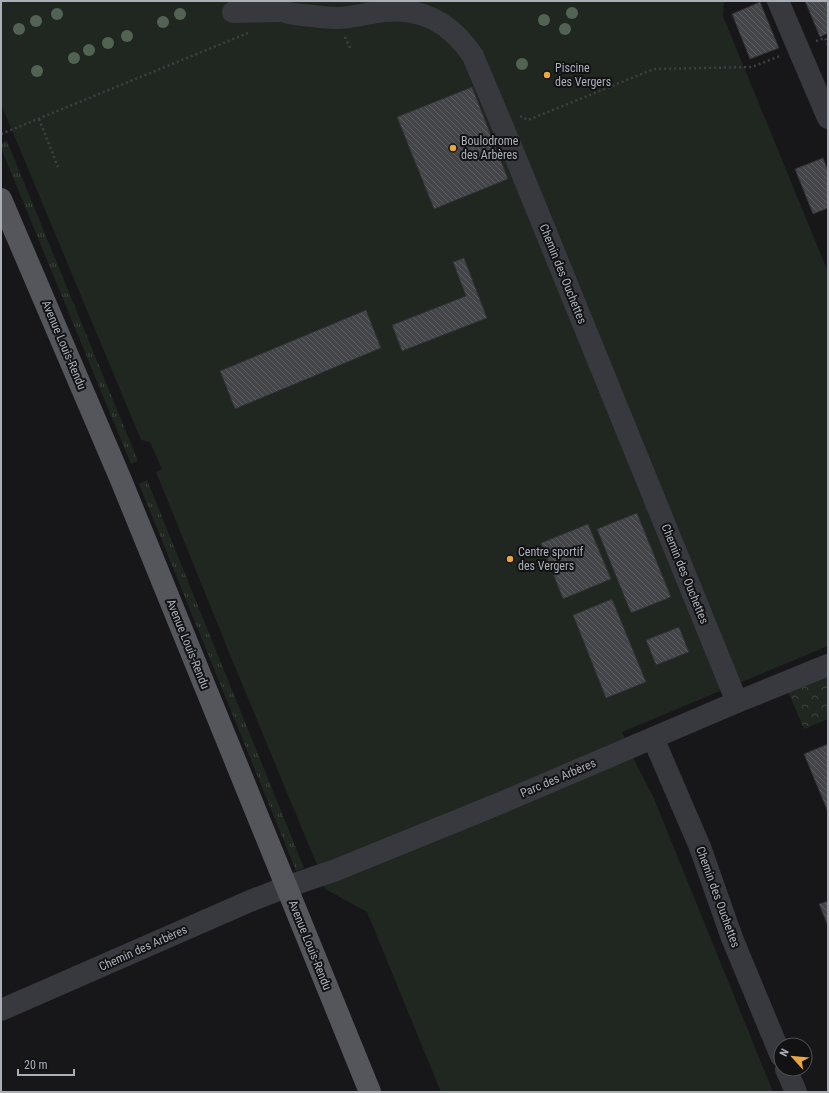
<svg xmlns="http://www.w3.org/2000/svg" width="829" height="1093" font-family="'Roboto Condensed',sans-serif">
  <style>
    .grass { fill: url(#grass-tufts) }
    .park { fill: url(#park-crowns) }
    .pitch { fill: #1f2720 }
    .building { fill: url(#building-back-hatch); stroke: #313135 }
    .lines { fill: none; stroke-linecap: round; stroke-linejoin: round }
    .path { stroke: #3e4045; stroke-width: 2.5; stroke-dasharray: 2 3; stroke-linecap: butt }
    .minor { stroke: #38393e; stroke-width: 22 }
    .major { stroke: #54565c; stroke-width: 22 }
    .tree { fill: #526353 }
    .poi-dot { fill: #e8a73f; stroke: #121214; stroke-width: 1.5 }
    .labels { text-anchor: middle; stroke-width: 4; stroke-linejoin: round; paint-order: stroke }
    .poi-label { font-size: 12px; fill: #aaafb8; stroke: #121214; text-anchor: start }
    .street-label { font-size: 12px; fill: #aaafb8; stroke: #121214 }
  </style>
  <defs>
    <pattern id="grass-tufts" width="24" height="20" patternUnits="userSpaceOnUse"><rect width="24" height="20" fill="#1f2720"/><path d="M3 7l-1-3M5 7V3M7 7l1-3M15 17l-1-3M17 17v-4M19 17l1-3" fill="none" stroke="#3d443e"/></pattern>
    <pattern id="park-crowns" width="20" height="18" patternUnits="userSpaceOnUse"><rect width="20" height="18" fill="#1f2720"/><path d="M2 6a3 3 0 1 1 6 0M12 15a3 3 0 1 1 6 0" fill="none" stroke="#3d443e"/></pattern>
    <pattern id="building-back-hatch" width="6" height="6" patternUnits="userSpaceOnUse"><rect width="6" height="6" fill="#444549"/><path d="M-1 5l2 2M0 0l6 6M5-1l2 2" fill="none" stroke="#5c5d61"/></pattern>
  </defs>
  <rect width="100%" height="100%" fill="#171719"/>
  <g class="grass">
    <polygon points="7,141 138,461 131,464 1,148 1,143"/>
    <polygon points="147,480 304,868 296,871 139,484"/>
  </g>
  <polygon class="park" points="828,672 828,719 804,729 787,689"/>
  <polygon class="pitch" points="1,1 724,1 723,16 828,272 828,646 622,732 638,768 653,796 773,1092 441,1092 367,912 325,889 317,865 233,662 156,472 162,469 150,442 141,440 1,104"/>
  <g class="building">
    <polygon points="805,1 828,1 828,33 820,37"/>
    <polygon points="760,2 779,48 750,59 732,14"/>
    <polygon points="472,87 508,179 434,209 397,117"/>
    <polygon points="823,158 828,171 828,208 813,214 795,169"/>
    <polygon points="464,258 487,318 402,351 392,325 466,296 453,262"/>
    <polygon points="366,310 381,348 235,409 220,371"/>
    <polygon points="637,513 671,597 631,613 597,529"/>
    <polygon points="588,524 611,579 563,599 541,543"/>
    <polygon points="612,599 646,682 606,698 573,615"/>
    <polygon points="679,627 689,652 656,665 646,640"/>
    <polygon points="828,744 828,812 804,754"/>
    <polygon points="828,901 828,926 819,904"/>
  </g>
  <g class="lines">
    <g class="path">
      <polyline points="345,37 350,48"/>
      <polyline points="816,41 825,38 828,45"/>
      <polyline points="520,116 528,120 654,69 752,67 780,56"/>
      <polyline points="39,119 58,167"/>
      <polyline points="1,134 248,33"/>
    </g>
    <g class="minor">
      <path d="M 268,1 C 273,4 278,9 283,11 C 293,15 304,15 313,16 C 321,17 330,18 338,18 C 353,18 368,13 383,11 C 423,7 451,23 473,56 L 515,156 L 737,702"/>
      <polyline points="778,1 828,118"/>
      <polyline points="233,12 283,11"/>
      <polyline points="653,738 700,847 732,938 781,1056"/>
      <polyline points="1,1010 250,901 286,887 336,870 503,802 737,702 828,665"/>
      <polyline points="786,1069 796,1092"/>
    </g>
    <polyline class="major" points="1,199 121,480 370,1092"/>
  </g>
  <g class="tree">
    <circle cx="572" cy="13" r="6"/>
    <circle cx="57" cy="14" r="6"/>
    <circle cx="180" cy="14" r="6"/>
    <circle cx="544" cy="20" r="6"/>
    <circle cx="36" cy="21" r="6"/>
    <circle cx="163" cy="22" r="6"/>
    <circle cx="19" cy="29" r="6"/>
    <circle cx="565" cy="29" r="6"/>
    <circle cx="127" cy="36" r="6"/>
    <circle cx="108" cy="43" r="6"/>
    <circle cx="89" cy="50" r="6"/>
    <circle cx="74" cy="58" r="6"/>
    <circle cx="522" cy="64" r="6"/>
    <circle cx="37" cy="71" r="6"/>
  </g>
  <g class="poi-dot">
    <circle cx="547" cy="75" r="4"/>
    <circle cx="453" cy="148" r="4"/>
    <circle cx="510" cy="559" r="4"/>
  </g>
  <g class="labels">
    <g class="poi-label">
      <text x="555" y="72">Piscine<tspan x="555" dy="14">des Vergers</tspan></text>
      <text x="461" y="145">Boulodrome<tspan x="461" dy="14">des Arbères</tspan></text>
      <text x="518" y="556">Centre sportif<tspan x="518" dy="14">des Vergers</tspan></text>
    </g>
    <g class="street-label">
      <text transform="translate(563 274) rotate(68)" y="4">Chemin des Ouchettes</text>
      <text transform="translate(64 345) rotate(67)" y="4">Avenue Louis-Rendu</text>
      <text transform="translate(685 574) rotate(68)" y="4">Chemin des Ouchettes</text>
      <text transform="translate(188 644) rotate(68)" y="4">Avenue Louis-Rendu</text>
      <text transform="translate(558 778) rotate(-23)" y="4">Parc des Arbères</text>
      <text transform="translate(718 897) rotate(70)" y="4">Chemin des Ouchettes</text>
      <text transform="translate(310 945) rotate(68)" y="4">Avenue Louis-Rendu</text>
      <text transform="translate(143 948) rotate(-24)" y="4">Chemin des Arbères</text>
    </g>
  </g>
  <rect width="829" height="1093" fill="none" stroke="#aaafb8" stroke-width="4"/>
  <g transform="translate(793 1057) rotate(297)"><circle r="19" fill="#121214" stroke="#4f5156"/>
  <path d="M0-3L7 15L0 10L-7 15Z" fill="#e8a73f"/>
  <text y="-6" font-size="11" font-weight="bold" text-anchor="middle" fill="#aaafb8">N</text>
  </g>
  <path d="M18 1069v6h56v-6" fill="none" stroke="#aaafb8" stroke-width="2"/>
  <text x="24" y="1069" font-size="12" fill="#aaafb8" stroke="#121214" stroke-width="3" paint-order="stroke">20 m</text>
</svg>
